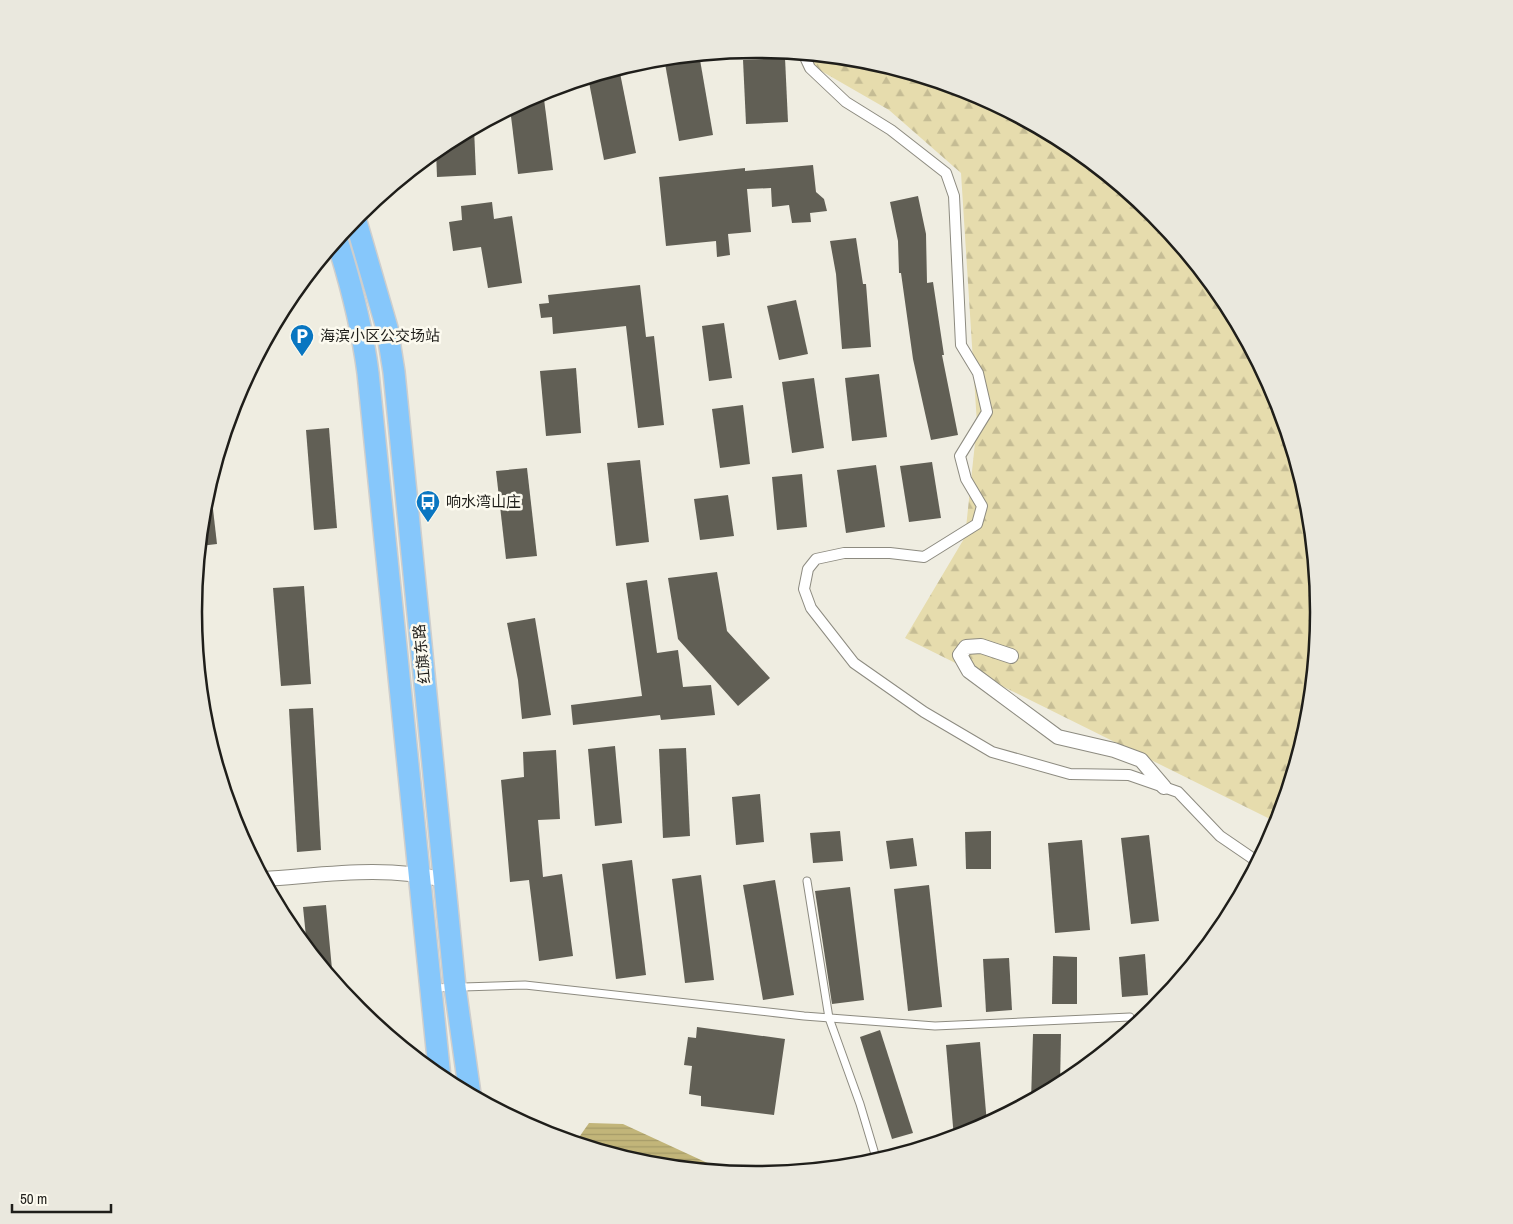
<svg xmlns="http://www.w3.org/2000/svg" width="1513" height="1224" font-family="'Archivo Narrow','Noto Sans SC',sans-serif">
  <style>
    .forest { fill: url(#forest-firs) }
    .water { fill: url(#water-rules) }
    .building { fill: #615f55 }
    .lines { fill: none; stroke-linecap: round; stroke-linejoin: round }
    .service-casing { stroke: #8d8b80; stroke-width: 9 }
    .pedestrian-casing { stroke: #8d8b80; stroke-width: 12 }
    .minor-casing { stroke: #8d8b80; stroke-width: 16 }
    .primary-casing { stroke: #cececd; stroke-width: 24 }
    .service { stroke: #fff; stroke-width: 7 }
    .pedestrian { stroke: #fff; stroke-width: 10 }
    .minor { stroke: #fff; stroke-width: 14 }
    .primary { stroke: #86c7fb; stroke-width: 21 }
    .labels { text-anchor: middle; stroke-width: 5; stroke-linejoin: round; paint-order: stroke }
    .poi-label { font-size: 15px; fill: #1f1e1a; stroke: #fcfaef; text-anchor: start }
    .street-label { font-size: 15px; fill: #1f1e1a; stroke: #fcfaef }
    .rim { fill: none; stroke: #1f1e1a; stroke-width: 2.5 }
  </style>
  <defs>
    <pattern id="forest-firs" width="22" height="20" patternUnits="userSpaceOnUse" patternTransform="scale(1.25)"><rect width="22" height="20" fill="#e6dcad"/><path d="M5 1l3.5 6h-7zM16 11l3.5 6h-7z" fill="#c5bc94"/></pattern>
    <pattern id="water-rules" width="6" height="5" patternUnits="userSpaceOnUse" patternTransform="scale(1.25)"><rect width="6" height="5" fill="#c2b579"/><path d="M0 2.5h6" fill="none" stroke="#a69b68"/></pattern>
  </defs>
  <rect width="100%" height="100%" fill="#efede1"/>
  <polygon class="forest" points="809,54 867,60 972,92 1070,144 1155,214 1225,299 1277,397 1309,502 1320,612 1309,722 1278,823 905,638 965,537 977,424 961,173 889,110 816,68"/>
  <polygon class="water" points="589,1123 623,1124 727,1172 646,1164 575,1143"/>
  <g class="building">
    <polygon points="699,54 713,135 679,141 664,58"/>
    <polygon points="785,58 788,122 746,124 743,60"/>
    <polygon points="619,68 636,153 604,160 588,77"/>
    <polygon points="543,91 553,170 518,174 510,108"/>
    <polygon points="474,128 476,175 437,177 436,150"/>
    <polygon points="813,165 816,192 824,199 827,211 810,213 811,222 792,223 789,205 772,207 771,188 747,189 751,232 728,234 730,255 717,257 716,241 666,246 659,177 745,168 745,171"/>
    <polygon points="918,196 926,234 927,283 933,282 944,355 942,355 958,435 931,440 913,359 901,273 899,273 898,241 890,202"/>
    <polygon points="492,202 494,219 512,216 522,283 488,288 481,247 453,251 449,222 462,220 461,206"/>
    <polygon points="856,238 863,284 866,284 871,347 842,349 836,274 830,241"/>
    <polygon points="640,285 646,337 654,336 664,425 638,428 626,326 553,334 552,317 541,318 539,304 549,303 548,295"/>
    <polygon points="796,300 808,354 779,360 767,306"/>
    <polygon points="724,323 732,378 709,381 702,326"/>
    <polygon points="576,368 581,433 546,436 540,371"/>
    <polygon points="879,374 887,437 852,441 845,378"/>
    <polygon points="814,378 824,448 792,453 782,382"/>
    <polygon points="743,405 750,464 720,468 712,409"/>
    <polygon points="329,428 337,528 314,530 306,430"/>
    <polygon points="640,460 649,542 616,546 607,463"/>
    <polygon points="932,462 941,518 909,522 900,466"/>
    <polygon points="876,465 885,527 846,533 837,470"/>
    <polygon points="527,468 537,556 506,559 496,471"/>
    <polygon points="802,474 807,527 777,530 772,477"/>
    <polygon points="210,483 217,544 200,546 204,502"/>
    <polygon points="728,495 734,536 700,540 694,499"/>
    <polygon points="717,572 727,631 770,678 738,706 678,639 668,578"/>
    <polygon points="647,580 657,653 678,650 683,687 711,685 715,715 661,720 660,715 573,725 571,705 642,696 626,583"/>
    <polygon points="304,586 311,684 281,686 273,588"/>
    <polygon points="535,618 551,715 522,719 518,680 507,623"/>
    <polygon points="313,708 321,850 297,852 289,709"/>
    <polygon points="615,746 622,823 595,826 588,749"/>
    <polygon points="686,748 690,836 663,838 659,749"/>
    <polygon points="556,750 560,819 538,820 543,877 562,874 573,956 539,961 529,880 510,882 501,780 524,777 523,752"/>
    <polygon points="760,794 764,842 736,845 732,797"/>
    <polygon points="840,831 843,861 813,863 810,833"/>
    <polygon points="991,831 991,869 966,869 965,832"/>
    <polygon points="1149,835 1159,921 1131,924 1121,838"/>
    <polygon points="913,838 917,866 890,869 886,841"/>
    <polygon points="1082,840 1090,930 1055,933 1048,843"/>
    <polygon points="632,860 646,975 616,979 602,864"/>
    <polygon points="701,875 714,980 685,983 672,879"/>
    <polygon points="775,880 794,995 763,1000 743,885"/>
    <polygon points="929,885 942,1007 908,1011 894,889"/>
    <polygon points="850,887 864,1000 832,1004 815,891"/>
    <polygon points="326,905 333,980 307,947 303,907"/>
    <polygon points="1145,954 1148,995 1122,997 1119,957"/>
    <polygon points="1053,956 1077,957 1077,1004 1052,1004"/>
    <polygon points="1009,958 1012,1010 986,1012 983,959"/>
    <polygon points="697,1027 785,1039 774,1115 701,1106 701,1096 689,1094 692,1066 684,1065 688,1037 696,1038"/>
    <polygon points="880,1030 913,1133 892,1139 860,1037"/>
    <polygon points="1033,1034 1061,1034 1060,1085 1031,1101"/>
    <polygon points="980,1042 987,1124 972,1132 954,1138 946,1045"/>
  </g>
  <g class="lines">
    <g class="service-casing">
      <g id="service">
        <polyline points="807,881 829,1018 860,1104 877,1161"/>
        <polyline points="432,988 525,985 804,1016 935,1026 1130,1017"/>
      </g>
    </g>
    <g class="pedestrian-casing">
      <polyline id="pedestrian" points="803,53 810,68 846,102 891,130 946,173 954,196 961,345 978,373 987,412 960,456 966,479 982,506 977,524 924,557 890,553 844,553 816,559 808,569 804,589 811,608 854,663 924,712 992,752 1070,774 1129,775 1178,792 1220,836 1258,862"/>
    </g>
    <g class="minor-casing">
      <g id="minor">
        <polyline points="1011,656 981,646 966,647 960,655 969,671 1058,737 1114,750 1141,760 1164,787"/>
        <path d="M 264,879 C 325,875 384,865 444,880"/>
      </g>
    </g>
    <g class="primary-casing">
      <g id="primary">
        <polyline points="355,218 387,328 394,372 455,987 470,1094"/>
        <path d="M 337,240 C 351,284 362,327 368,373 L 440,1078"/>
      </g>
    </g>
    <use href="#service" class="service"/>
    <use href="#pedestrian" class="pedestrian"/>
    <use href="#minor" class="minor"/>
    <use href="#primary" class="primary"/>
  </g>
  <defs>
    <g id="parking-pin" transform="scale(1.25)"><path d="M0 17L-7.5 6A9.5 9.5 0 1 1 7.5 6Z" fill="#0976c1" stroke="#fcfaef"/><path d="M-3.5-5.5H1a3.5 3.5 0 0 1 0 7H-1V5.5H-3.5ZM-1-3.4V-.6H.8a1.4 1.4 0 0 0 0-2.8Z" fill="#fff"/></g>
    <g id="bus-pin" transform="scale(1.25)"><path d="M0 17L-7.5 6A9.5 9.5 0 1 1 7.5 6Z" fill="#0976c1" stroke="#fcfaef"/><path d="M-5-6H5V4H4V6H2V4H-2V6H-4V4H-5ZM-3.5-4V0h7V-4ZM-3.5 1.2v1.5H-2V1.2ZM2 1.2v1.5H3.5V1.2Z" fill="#fff"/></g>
  </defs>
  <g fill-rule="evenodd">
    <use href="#parking-pin" x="302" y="336"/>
    <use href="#bus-pin" x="428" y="502"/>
  </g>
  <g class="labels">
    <g class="poi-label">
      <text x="320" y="341">海滨小区公交场站</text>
      <text x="446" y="507">响水湾山庄</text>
    </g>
    <g class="street-label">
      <text transform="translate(422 654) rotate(-96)" y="5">红旗东路</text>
    </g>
  </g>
  <path d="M0 0H1513V1224H0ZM202 612a554 554 0 1 1 1108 0a554 554 0 1 1-1108 0Z" fill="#eae8de" fill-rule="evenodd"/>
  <path class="rim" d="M202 612a554 554 0 1 1 1108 0a554 554 0 1 1-1108 0Z"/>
  <path d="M12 1204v8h99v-8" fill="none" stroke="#1f1e1a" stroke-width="2.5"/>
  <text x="20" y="1204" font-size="15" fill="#1f1e1a" stroke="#fcfaef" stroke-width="4" paint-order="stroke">50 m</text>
</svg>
